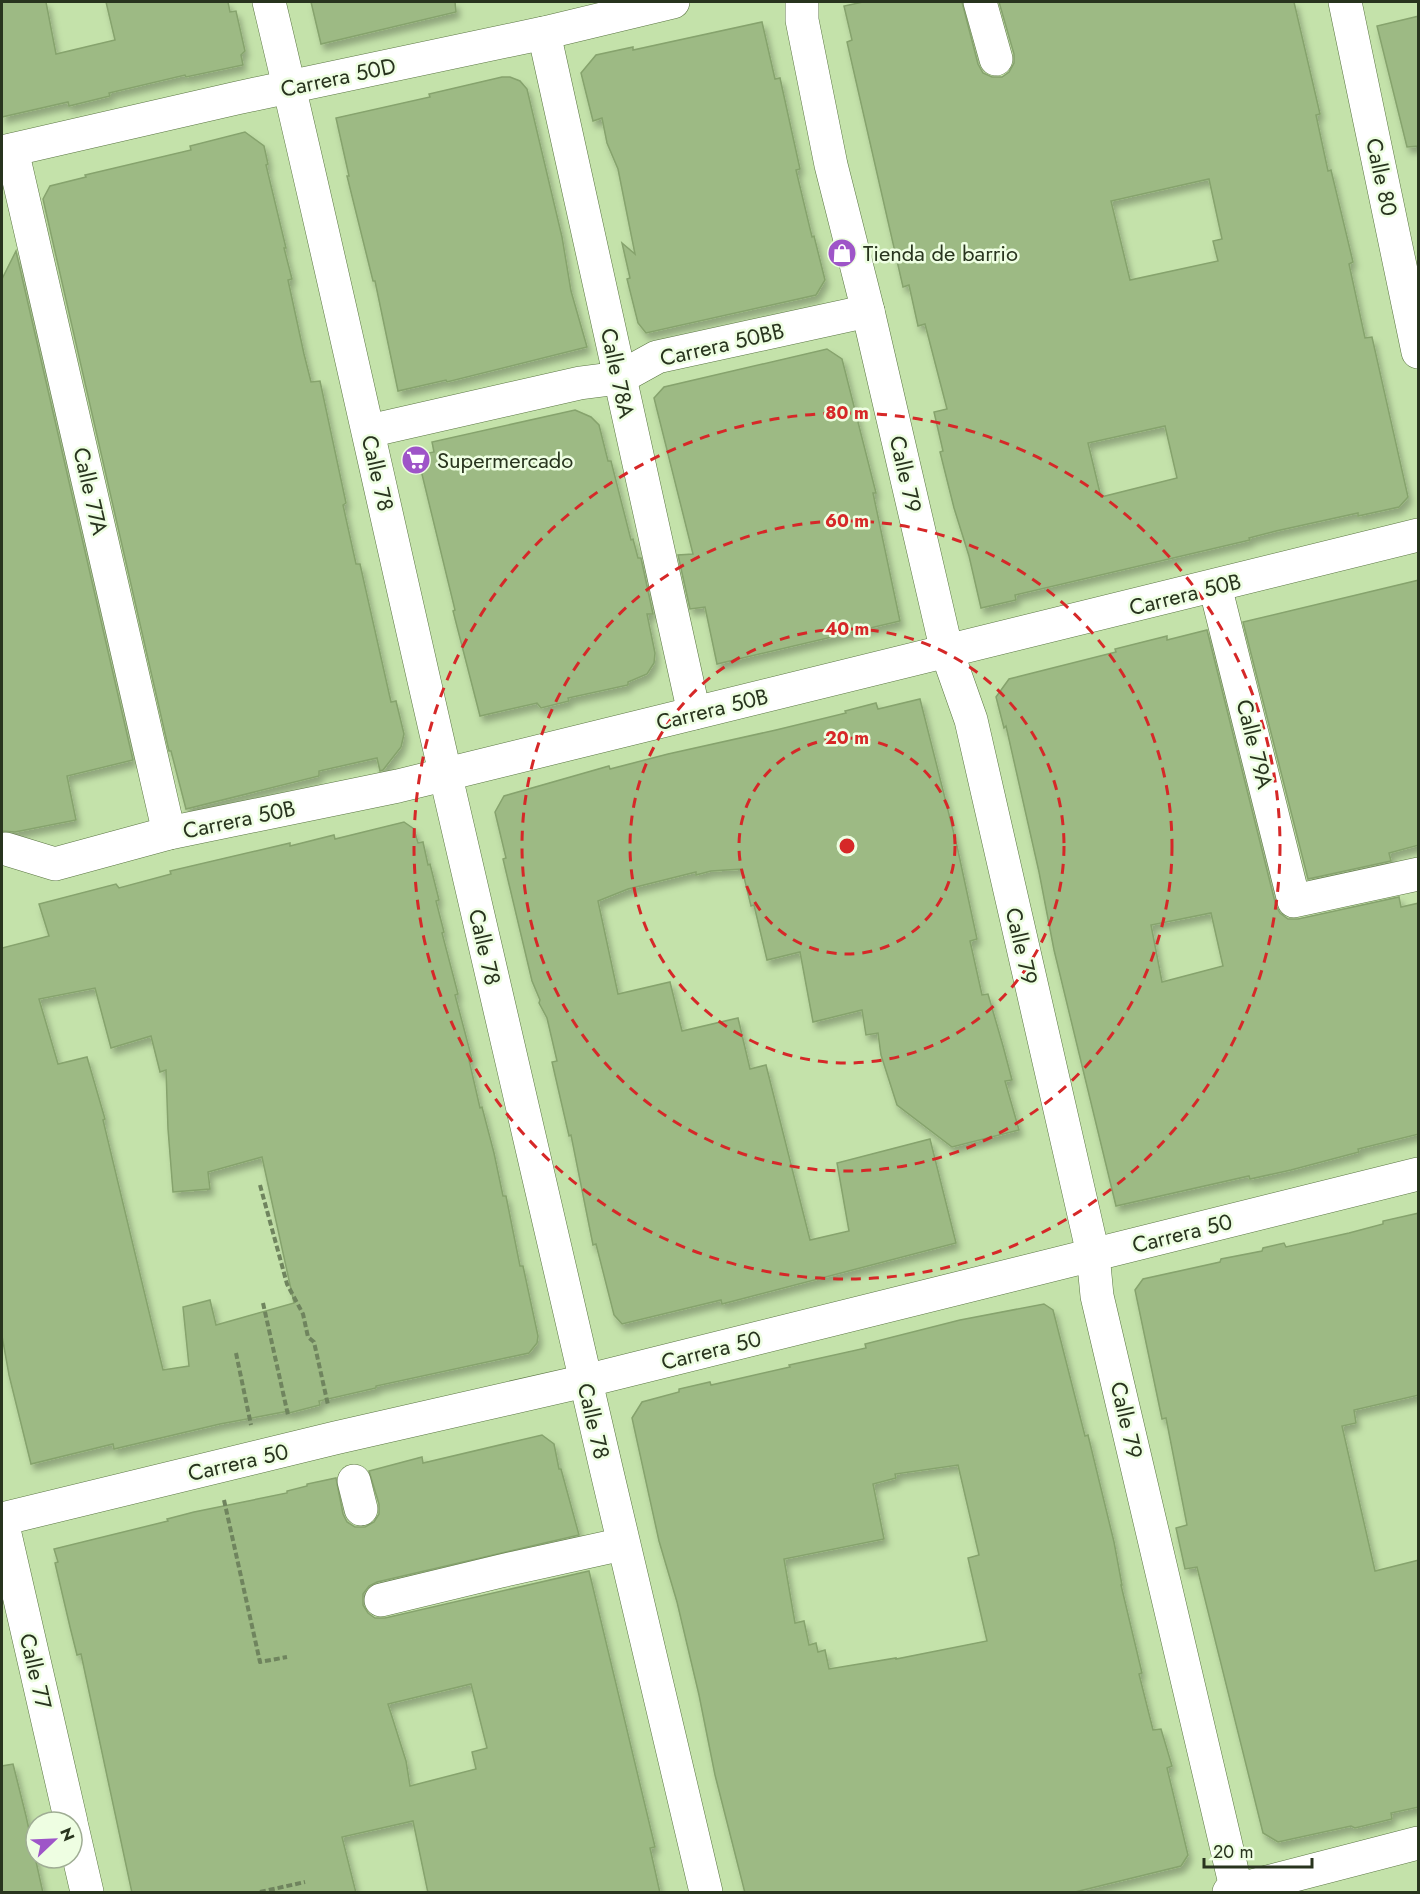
<svg xmlns="http://www.w3.org/2000/svg" width="1420" height="1894" font-family="Jost,sans-serif">
  <style>
    .building { fill: #9dba84; stroke: #86a36d; stroke-width: 1.5; fill-rule: evenodd; filter: url(#shadow) }
    .lines { fill: none; stroke-linecap: round; stroke-linejoin: round }
    .minor-casing { stroke: #5a7542; stroke-width: 34 }
    .path { stroke: #6f845e; stroke-width: 4; stroke-dasharray: 6 3; stroke-linecap: butt }
    .minor { stroke: #fff; stroke-width: 33 }
    .ring { fill: none; stroke: #d62828; stroke-width: 3; stroke-dasharray: 10 8 }
    .labels { text-anchor: middle; stroke-width: 5; stroke-linejoin: round; paint-order: stroke }
    .street-label { font-size: 22px; fill: #28341e; stroke: #eefee2 }
    .poi-label { font-size: 22px; fill: #28341e; stroke: #eefee2; text-anchor: start }
    .centre { fill: #d62828; stroke: #eefee2; stroke-width: 3 }
    .ring-label { font-size: 18px; text-anchor: middle; font-weight: bold; fill: #d62828; stroke: #eefee2; stroke-width: 5; stroke-linejoin: round; paint-order: stroke }
  </style>
  <defs>
    <filter id="shadow"><feDropShadow dx="3.5" dy="6" stdDeviation="3" flood-color="#0004"/></filter>
  </defs>
  <rect width="100%" height="100%" fill="#c4e2aa"/>
  <g class="building">
    <polygon points="2,2 46,2 56,54 115,40 106,2 228,2 230,12 236,11 245,51 241,55 243,65 186,77 185,75 109,93 110,96 69,106 68,102 2,117"/>
    <polygon points="311,2 455,2 456,12 321,44"/>
    <path d="M 863,2 L 962,2 L 978,64 L 983,73 L 992,77 L 1002,77 L 1009,72 L 1014,63 L 1014,54 L 999,2 L 1294,2 L 1320,114 L 1316,115 L 1328,171 L 1331,170 L 1353,262 L 1349,264 L 1365,338 L 1372,337 L 1408,497 L 1399,507 L 1358,516 L 1358,513 L 1276,531 L 1249,538 L 1250,540 L 1015,595 L 1016,600 L 981,608 L 969,556 L 954,508 L 940,452 L 943,451 L 934,412 L 947,409 L 925,324 L 918,326 L 909,285 L 903,287 L 847,42 L 852,40 L 844,6 ZM 1209,179 L 1222,239 L 1213,241 L 1218,261 L 1130,280 L 1111,201 ZM 1165,426 L 1177,478 L 1101,497 L 1088,443 Z"/>
    <polygon points="1419,16 1419,146 1407,147 1377,26"/>
    <polygon points="762,22 775,79 780,78 800,169 796,170 812,237 814,236 825,280 816,295 646,333 638,323 627,279 630,278 622,243 635,254 618,169 607,143 602,118 593,121 581,73 596,55 633,47 633,50"/>
    <polygon points="502,77 510,77 520,81 527,89 562,237 571,291 587,347 447,382 446,380 398,391 375,281 373,281 347,176 349,176 336,118 430,97 429,94"/>
    <polygon points="245,132 264,146 268,164 266,165 286,248 284,248 292,279 288,280 304,354 311,382 320,381 346,503 343,505 356,564 360,564 391,702 396,701 404,734 401,747 383,770 380,771 377,758 319,771 319,776 186,809 171,751 169,751 43,199 50,186 86,177 85,175 191,150 190,146"/>
    <polygon points="16,251 133,760 67,776 76,820 15,832 2,831 2,279"/>
    <polygon points="827,349 842,359 876,493 873,493 900,621 717,664 705,607 690,609 678,555 693,554 654,398 664,387"/>
    <polygon points="575,410 591,417 599,425 608,461 611,461 631,540 633,539 638,558 641,558 653,614 647,614 655,653 654,663 647,674 628,682 628,685 568,698 569,701 541,708 537,703 480,716 453,611 455,610 419,462 425,460 424,454 434,452 432,442"/>
    <polygon points="1419,580 1419,845 1389,853 1391,861 1308,879 1243,622"/>
    <path d="M 1207,630 L 1276,906 L 1280,913 L 1288,919 L 1298,919 L 1399,897 L 1401,907 L 1419,903 L 1419,1134 L 1358,1149 L 1359,1152 L 1291,1170 L 1250,1179 L 1249,1176 L 1116,1206 L 1054,950 L 1039,872 L 1006,726 L 1004,728 L 996,697 L 1009,679 L 1116,652 L 1115,649 L 1167,636 L 1167,640 ZM 1211,913 L 1223,966 L 1162,982 L 1151,925 Z"/>
    <polygon points="920,699 957,846 977,939 970,941 982,995 988,994 1003,1046 1012,1080 1005,1081 1019,1130 952,1147 897,1105 881,1055 878,1033 866,1035 862,1010 813,1022 800,952 767,960 754,905 751,906 742,869 711,871 696,875 696,872 628,889 598,901 618,994 670,982 682,1031 738,1018 750,1069 766,1065 810,1240 849,1231 837,1163 930,1139 956,1243 722,1304 721,1300 622,1324 614,1315 596,1244 593,1245 571,1135 569,1136 552,1062 557,1061 547,1018 539,1003 540,1000 532,981 503,859 506,858 495,812 504,796 609,766 610,769 668,754 776,730 846,713 845,711 876,703 878,709"/>
    <path d="M 404,822 L 414,829 L 418,843 L 423,842 L 428,865 L 430,864 L 439,900 L 436,901 L 444,932 L 442,933 L 458,994 L 455,995 L 472,1059 L 469,1060 L 480,1108 L 482,1107 L 494,1153 L 503,1196 L 506,1196 L 520,1266 L 523,1266 L 538,1336 L 537,1343 L 529,1353 L 376,1386 L 376,1388 L 319,1401 L 320,1405 L 289,1413 L 289,1411 L 220,1424 L 114,1449 L 113,1444 L 31,1464 L 9,1375 L 2,1336 L 2,948 L 49,936 L 39,904 L 116,884 L 119,888 L 171,874 L 170,871 L 290,843 L 290,846 L 334,835 L 335,839 ZM 95,988 L 111,1048 L 151,1036 L 160,1072 L 166,1070 L 168,1129 L 173,1192 L 210,1189 L 208,1172 L 262,1157 L 294,1303 L 216,1325 L 210,1300 L 183,1307 L 189,1366 L 163,1370 L 103,1120 L 105,1119 L 87,1057 L 58,1064 L 39,999 Z"/>
    <polygon points="1419,1213 1419,1395 1354,1410 1356,1423 1342,1426 1375,1571 1419,1560 1419,1807 1391,1813 1392,1819 1355,1828 1351,1826 1278,1842 1263,1833 1197,1567 1185,1569 1176,1528 1187,1525 1166,1418 1162,1419 1135,1290 1143,1279 1220,1262 1221,1259 1262,1251 1263,1248 1284,1243 1286,1247 1349,1233 1383,1224 1383,1221"/>
    <path d="M 1044,1304 L 1053,1310 L 1085,1436 L 1088,1435 L 1114,1542 L 1122,1585 L 1121,1585 L 1142,1673 L 1139,1674 L 1153,1730 L 1161,1729 L 1172,1766 L 1167,1768 L 1188,1855 L 1181,1866 L 1071,1893 L 745,1893 L 715,1775 L 699,1695 L 677,1602 L 659,1541 L 632,1418 L 642,1402 L 679,1392 L 679,1389 L 710,1382 L 711,1385 L 790,1367 L 789,1365 L 866,1348 L 865,1344 L 960,1320 ZM 958,1465 L 979,1555 L 968,1558 L 987,1641 L 896,1659 L 896,1658 L 829,1669 L 825,1650 L 818,1652 L 816,1643 L 809,1645 L 804,1621 L 795,1623 L 784,1559 L 884,1539 L 873,1484 L 896,1478 L 895,1474 Z"/>
    <path d="M 542,1435 L 554,1444 L 559,1469 L 561,1469 L 579,1535 L 377,1582 L 369,1586 L 363,1594 L 363,1605 L 368,1613 L 375,1618 L 385,1618 L 589,1571 L 655,1847 L 650,1848 L 660,1893 L 428,1893 L 413,1821 L 342,1837 L 356,1893 L 132,1893 L 81,1654 L 77,1655 L 70,1627 L 55,1563 L 58,1562 L 54,1549 L 168,1521 L 167,1519 L 194,1512 L 287,1493 L 287,1491 L 307,1486 L 307,1484 L 336,1478 L 343,1514 L 347,1522 L 355,1527 L 365,1527 L 374,1522 L 379,1514 L 379,1504 L 369,1471 L 422,1457 L 423,1463 ZM 471,1684 L 487,1748 L 472,1752 L 476,1769 L 410,1786 L 406,1761 L 388,1704 Z"/>
    <polygon points="13,1764 26,1816 43,1893 2,1893 2,1766"/>
  </g>
  <g class="lines">
    <g class="minor-casing">
      <g id="minor">
        <path d="M 269,2 C 331,261 387,521 447,781 C 532,1152 618,1522 706,1892"/>
        <polyline points="802,2 802,20 831,165 868,311 947,652 971,720 1093,1254 1097,1296 1237,1892"/>
        <polyline points="980,2 996,59"/>
        <polyline points="1345,2 1418,352"/>
        <polyline points="544,33 694,713"/>
        <polyline points="12,150 169,833"/>
        <polyline points="2,152 237,98 544,33 673,2"/>
        <polyline points="369,431 580,383 619,378 657,357 868,311"/>
        <polyline points="1215,586 1294,901 1418,874"/>
        <polyline points="6,849 55,864 169,833 398,786 1418,535"/>
        <polyline points="354,1481 361,1509"/>
        <polyline points="2,1519 335,1438 585,1381 1418,1174"/>
        <polyline points="2,1521 71,1822"/>
        <polyline points="381,1600 501,1571 623,1544"/>
        <polyline points="72,1827 87,1892"/>
        <polyline points="1229,1892 1418,1843"/>
      </g>
    </g>
    <g class="path">
      <polyline points="260,1185 287,1284 303,1314 308,1337 314,1342 328,1405"/>
      <polyline points="263,1303 288,1415"/>
      <polyline points="236,1353 251,1425"/>
      <polyline points="224,1500 260,1662 287,1657"/>
      <polyline points="260,1892 305,1882"/>
    </g>
    <use href="#minor" class="minor"/>
  </g>
  <g class="ring">
    <circle cx="847" cy="846" r="108"/>
    <circle cx="847" cy="846" r="217"/>
    <circle cx="847" cy="846" r="325"/>
    <circle cx="847" cy="846" r="433"/>
  </g>
  <defs>
    <g id="shop-disc" transform="scale(1.5)"><circle r="9.5" fill="#9e55c8" stroke="#eefee2"/><path d="M-5-2.5h2.3a2.7 3.5 0 0 1 5.4 0H5L5.5 6h-11ZM-1.5-2.5h3a1.5 2.3 0 0 0-3 0Z" fill="#fff"/></g>
    <g id="supermarket-disc" transform="scale(1.5)"><circle r="9.5" fill="#9e55c8" stroke="#eefee2"/><path d="M-6-5.5h2.5l.6 2H6L4.5 2H-2.5L-4.4-4H-6ZM-1.5 3.2a1.3 1.3 0 1 0 .1 0ZM3 3.2a1.3 1.3 0 1 0 .1 0Z" fill="#fff"/></g>
  </defs>
  <g fill-rule="evenodd">
    <use href="#shop-disc" x="842" y="253"/>
    <use href="#supermarket-disc" x="416" y="460"/>
  </g>
  <g class="labels">
    <g class="street-label">
      <text transform="translate(338 77) rotate(-12)" y="8">Carrera 50D</text>
      <text transform="translate(1382 177) rotate(78)" y="8">Calle 80</text>
      <text transform="translate(722 344) rotate(-13)" y="8">Carrera 50BB</text>
      <text transform="translate(618 373) rotate(78)" y="8">Calle 78A</text>
      <text transform="translate(378 473) rotate(77)" y="8">Calle 78</text>
      <text transform="translate(906 474) rotate(77)" y="8">Calle 79</text>
      <text transform="translate(91 491) rotate(77)" y="8">Calle 77A</text>
      <text transform="translate(1185 594) rotate(-14)" y="8">Carrera 50B</text>
      <text transform="translate(712 709) rotate(-14)" y="8">Carrera 50B</text>
      <text transform="translate(1255 744) rotate(76)" y="8">Calle 79A</text>
      <text transform="translate(239 819) rotate(-12)" y="8">Carrera 50B</text>
      <text transform="translate(1022 946) rotate(77)" y="8">Calle 79</text>
      <text transform="translate(485 947) rotate(77)" y="8">Calle 78</text>
      <text transform="translate(1182 1233) rotate(-14)" y="8">Carrera 50</text>
      <text transform="translate(711 1350) rotate(-14)" y="8">Carrera 50</text>
      <text transform="translate(1127 1420) rotate(77)" y="8">Calle 79</text>
      <text transform="translate(594 1421) rotate(77)" y="8">Calle 78</text>
      <text transform="translate(238 1462) rotate(-13)" y="8">Carrera 50</text>
      <text transform="translate(36 1671) rotate(77)" y="8">Calle 77</text>
    </g>
    <g class="poi-label">
      <text x="863" y="261">Tienda de barrio</text>
      <text x="437" y="468">Supermercado</text>
    </g>
  </g>
  <circle cx="847" cy="846" r="9" class="centre"/>
  <g class="ring-label">
    <text x="847" y="419">80 m</text>
    <text x="847" y="527">60 m</text>
    <text x="847" y="635">40 m</text>
    <text x="847" y="744">20 m</text>
  </g>
  <rect width="1420" height="1894" fill="none" stroke="#28341e" stroke-width="6"/>
  <g transform="translate(54 1840) rotate(67)"><circle r="28" fill="#eefee2" stroke="#9fad94" stroke-width="1.5"/>
  <path d="M0-4.5L10 22L0 15L-10 22Z" fill="#9e55c8"/>
  <text y="-9" font-size="16" font-weight="bold" text-anchor="middle" fill="#28341e">N</text>
  </g>
  <path d="M1204 1858v9h108v-9" fill="none" stroke="#28341e" stroke-width="3"/>
  <text x="1213" y="1858" font-size="18" fill="#28341e" stroke="#eefee2" stroke-width="4.5" paint-order="stroke">20 m</text>
</svg>
